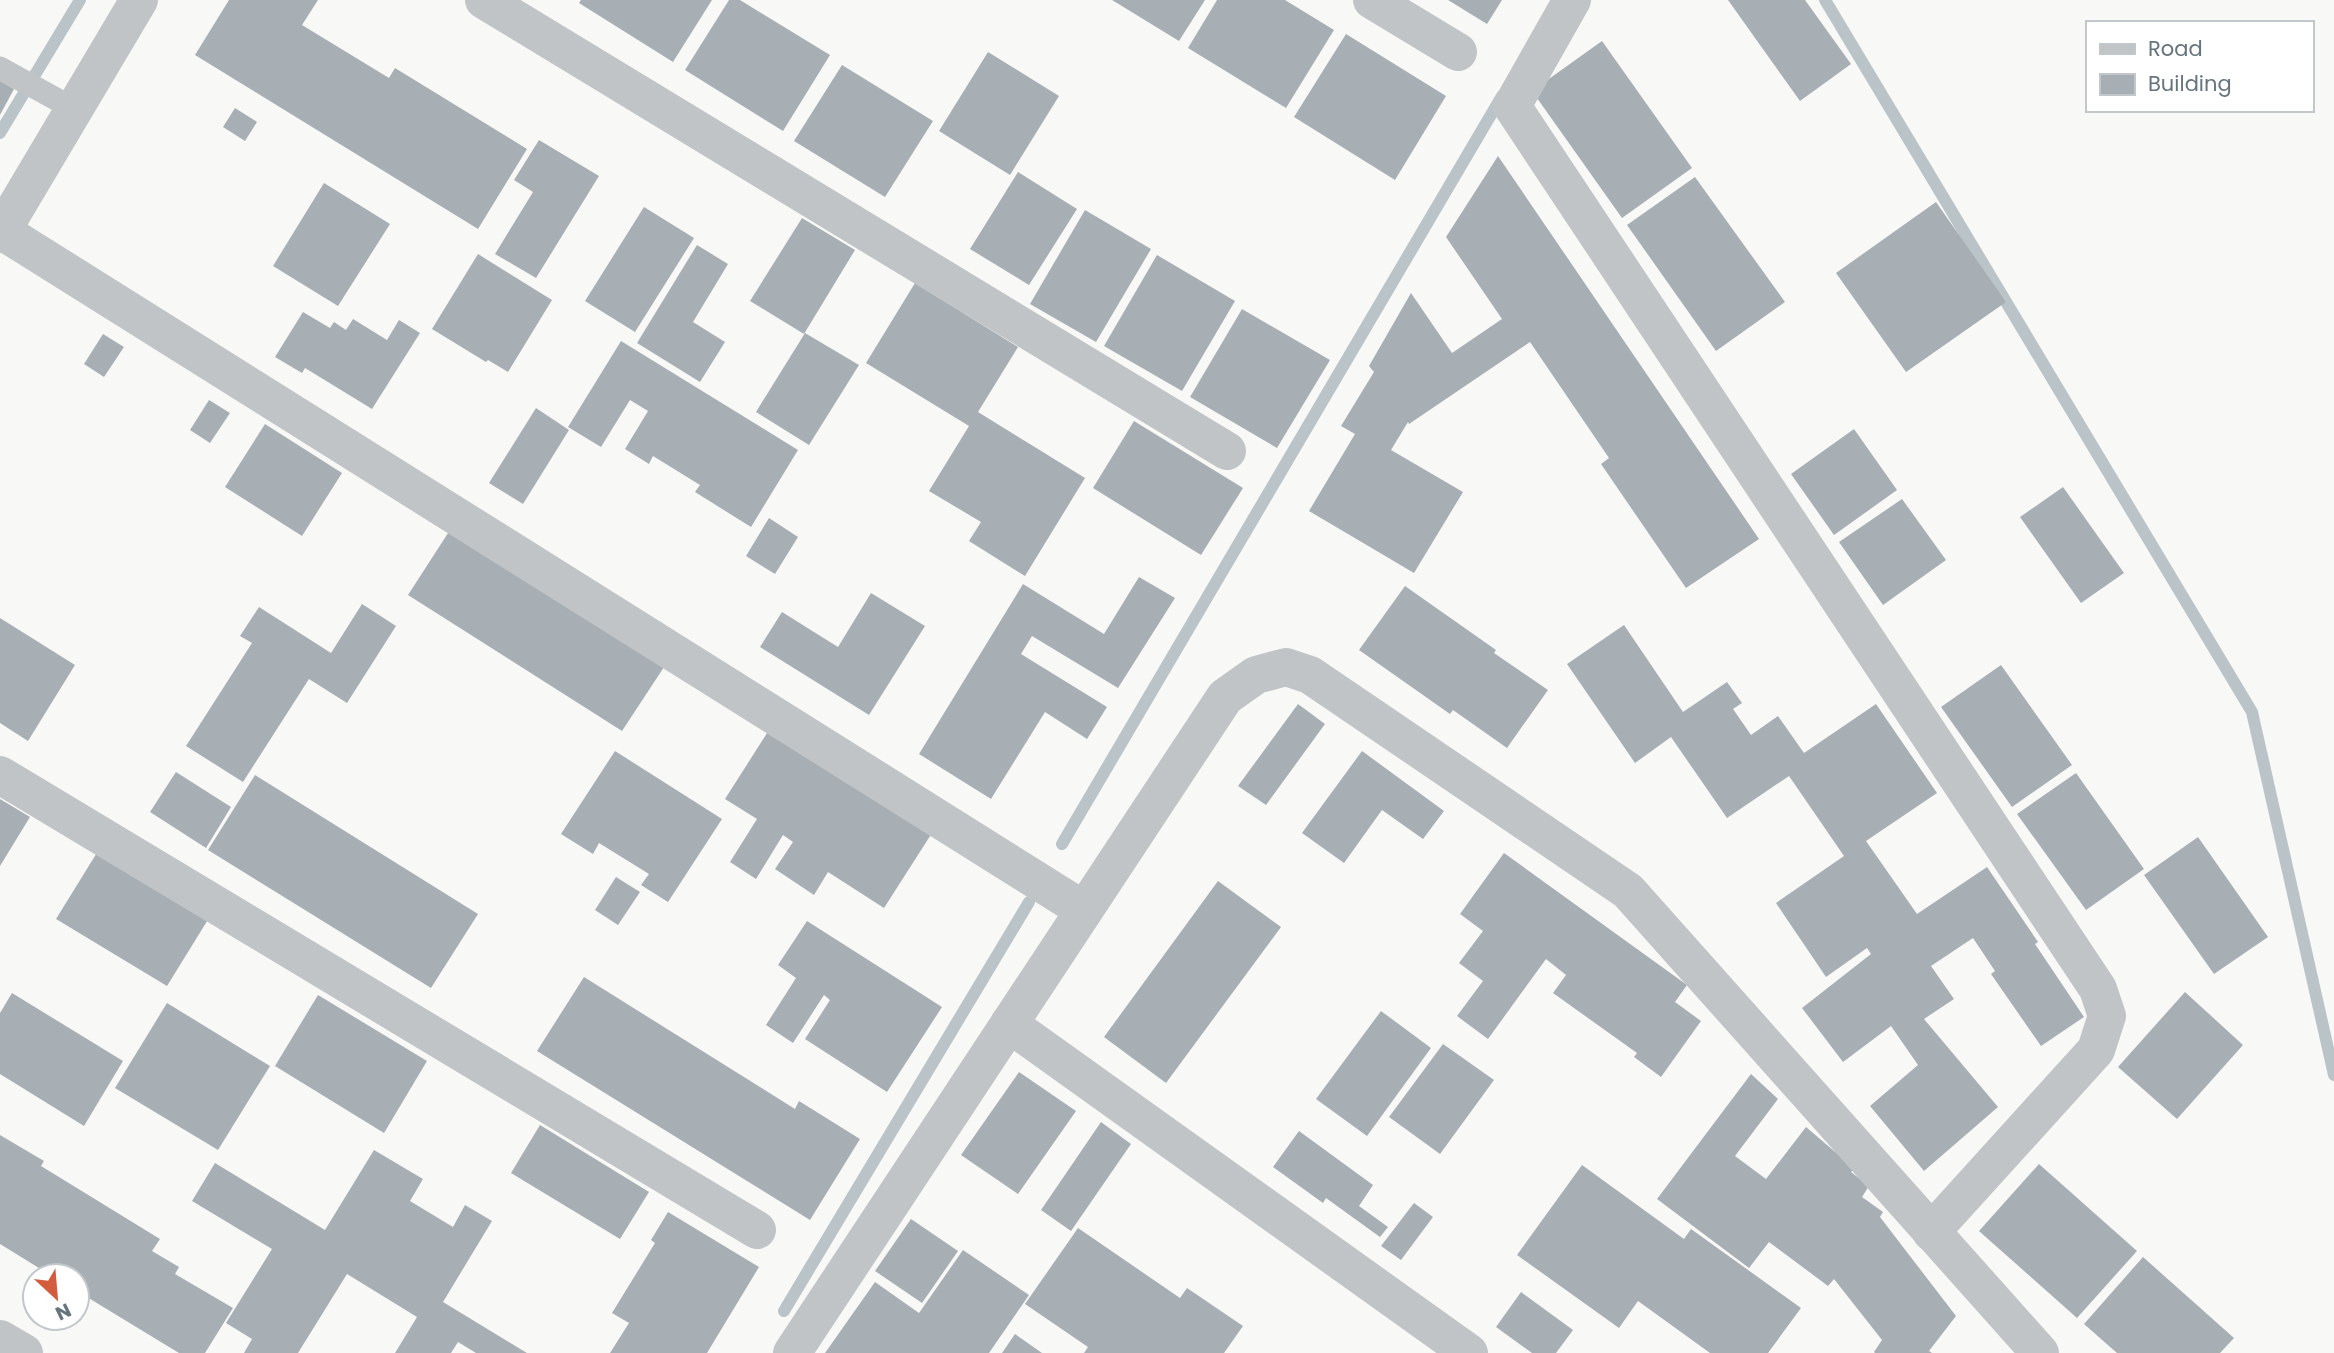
<svg xmlns="http://www.w3.org/2000/svg" width="2334" height="1353" font-family="Poppins,sans-serif">
  <style>
    .lines { fill: none; stroke-linecap: round; stroke-linejoin: round }
    .stream { stroke: #bac4c8; stroke-width: 12 }
    .building { fill: #a8afb4 }
    .lane { stroke: #c0c4c7; stroke-width: 23 }
    .street { stroke: #c0c4c7; stroke-width: 38 }
  </style>
  <rect width="100%" height="100%" fill="#f8f8f6"/>
  <g class="lines">
    <g class="stream">
      <polyline points="1825,0 2252,712 2334,1075"/>
      <polyline points="0,133 80,0"/>
      <polyline points="1062,844 1502,96"/>
      <polyline points="784,1311 1029,902"/>
    </g>
  </g>
  <g class="building">
    <polygon points="229,0 318,0 302,25 389,78 395,68 527,149 478,229 195,55"/>
    <polygon points="581,0 712,0 673,62 579,3"/>
    <polygon points="729,0 740,0 830,55 783,131 685,70"/>
    <polygon points="1112,0 1205,0 1179,41"/>
    <polygon points="1217,0 1285,0 1334,30 1286,108 1188,48"/>
    <polygon points="1448,0 1502,0 1487,24"/>
    <polygon points="1728,0 1805,0 1851,64 1800,101"/>
    <polygon points="1346,34 1446,96 1395,180 1294,117"/>
    <polygon points="1602,41 1692,168 1622,218 1532,91"/>
    <polygon points="988,52 1059,96 1010,175 939,131"/>
    <polygon points="842,65 933,121 885,197 794,141"/>
    <polygon points="0,81 14,89 0,115"/>
    <polygon points="235,108 257,122 245,141 223,127"/>
    <polygon points="539,140 599,176 536,278 495,254 533,192 514,180"/>
    <polygon points="1498,156 1759,539 1686,588 1601,464 1609,458 1530,342 1409,424 1408,422 1391,450 1463,492 1414,573 1309,511 1355,434 1341,426 1374,372 1369,366 1411,293 1452,353 1502,319 1446,237"/>
    <polygon points="1018,172 1077,209 1029,285 970,249"/>
    <polygon points="1695,177 1785,302 1716,351 1627,225"/>
    <polygon points="324,183 390,224 338,306 273,266"/>
    <polygon points="1936,202 2006,302 1906,372 1836,273"/>
    <polygon points="644,207 694,238 635,332 585,301"/>
    <polygon points="1085,210 1151,249 1096,342 1030,304"/>
    <polygon points="802,218 855,250 804,334 750,301"/>
    <polygon points="697,245 728,264 693,322 725,342 700,382 637,343"/>
    <polygon points="478,254 552,300 508,372 488,360 486,362 432,329"/>
    <polygon points="1157,255 1235,301 1182,391 1104,346"/>
    <polygon points="915,283 1018,347 978,412 1085,478 1025,576 969,541 981,522 929,491 969,426 866,363"/>
    <polygon points="1242,309 1330,360 1277,448 1190,397"/>
    <polygon points="303,312 330,328 334,322 346,330 353,319 387,340 399,320 420,333 372,409 305,368 302,373 275,357"/>
    <polygon points="805,333 859,365 809,445 756,412"/>
    <polygon points="103,334 124,347 104,377 84,364"/>
    <polygon points="621,341 798,450 751,527 695,492 700,485 653,456 649,464 625,449 648,411 630,400 601,447 568,427"/>
    <polygon points="209,400 230,413 210,443 190,430"/>
    <polygon points="536,408 569,430 523,504 489,483"/>
    <polygon points="1134,421 1243,488 1201,555 1093,488"/>
    <polygon points="265,424 342,473 302,536 225,487"/>
    <polygon points="1854,429 1897,490 1834,535 1791,474"/>
    <polygon points="2063,487 2124,573 2081,603 2020,517"/>
    <polygon points="1902,499 1946,560 1883,605 1839,542"/>
    <polygon points="769,518 798,537 775,574 746,556"/>
    <polygon points="450,530 664,667 622,731 408,595"/>
    <polygon points="1139,577 1175,598 1118,688 1032,636 1021,654 1107,707 1087,739 1045,712 991,799 919,754 1023,584 1104,634"/>
    <polygon points="1405,586 1496,650 1494,653 1548,690 1507,748 1453,710 1450,714 1359,650"/>
    <polygon points="871,593 925,626 869,715 760,647 782,612 838,647"/>
    <polygon points="362,604 396,626 347,703 309,679 243,782 186,746 252,643 240,636 259,607 331,653"/>
    <polygon points="0,618 75,665 28,741 0,723"/>
    <polygon points="1624,625 1683,712 1727,682 1742,703 1733,709 1751,735 1778,716 1804,753 1876,704 1937,793 1866,841 1917,914 1987,867 2038,942 2035,944 2084,1017 2041,1046 1991,974 1995,971 1973,938 1931,966 1954,999 1924,1019 1998,1107 1924,1171 1870,1106 1918,1065 1891,1026 1843,1062 1802,1008 1871,954 1867,948 1826,977 1776,903 1844,856 1789,776 1727,818 1671,737 1635,763 1567,664"/>
    <polygon points="2001,665 2072,765 2012,807 1941,707"/>
    <polygon points="1298,704 1325,724 1266,805 1238,786"/>
    <polygon points="769,730 932,833 884,908 828,872 814,895 775,869 793,842 783,835 756,879 730,862 757,819 725,799"/>
    <polygon points="615,751 722,819 668,902 641,885 649,874 599,843 593,854 561,834"/>
    <polygon points="1362,751 1444,811 1423,839 1382,810 1344,863 1302,833"/>
    <polygon points="176,772 231,807 206,848 150,812"/>
    <polygon points="2076,773 2144,869 2086,910 2017,814"/>
    <polygon points="255,775 478,914 431,988 208,850"/>
    <polygon points="0,799 30,817 0,866"/>
    <polygon points="2198,837 2268,937 2214,974 2144,875"/>
    <polygon points="98,851 209,918 167,986 56,919"/>
    <polygon points="1504,853 1687,985 1675,1002 1701,1021 1661,1077 1634,1057 1637,1053 1553,993 1566,975 1546,959 1488,1039 1457,1016 1483,981 1459,963 1483,931 1460,914"/>
    <polygon points="616,877 640,892 618,925 595,910"/>
    <polygon points="1218,881 1281,927 1166,1083 1104,1037"/>
    <polygon points="807,921 942,1007 887,1092 805,1039 830,1000 824,995 793,1043 766,1025 796,978 778,965"/>
    <polygon points="584,977 795,1109 799,1101 860,1139 810,1220 537,1051"/>
    <polygon points="2185,992 2243,1045 2177,1119 2118,1067"/>
    <polygon points="12,993 123,1061 84,1126 0,1074 0,1013"/>
    <polygon points="318,995 427,1061 384,1133 275,1066"/>
    <polygon points="167,1003 270,1066 218,1150 115,1088"/>
    <polygon points="1381,1011 1431,1048 1367,1136 1316,1099"/>
    <polygon points="1443,1044 1494,1080 1440,1154 1389,1117"/>
    <polygon points="1019,1072 1076,1111 1018,1194 961,1155"/>
    <polygon points="1751,1074 1778,1099 1735,1156 1766,1179 1806,1127 1854,1168 1851,1172 1869,1186 1862,1197 1883,1212 1880,1217 1956,1316 1929,1351 1932,1353 1875,1353 1874,1352 1882,1340 1834,1279 1828,1286 1769,1242 1749,1268 1657,1199"/>
    <polygon points="1101,1122 1131,1144 1071,1231 1041,1210"/>
    <polygon points="540,1125 649,1192 620,1239 511,1173"/>
    <polygon points="1299,1131 1373,1185 1359,1206 1388,1227 1380,1237 1326,1198 1323,1203 1273,1167"/>
    <polygon points="0,1135 44,1161 41,1166 160,1239 152,1251 179,1267 175,1274 233,1308 205,1353 179,1353 77,1291 77,1276 52,1276 0,1244"/>
    <polygon points="374,1150 423,1179 410,1201 453,1227 465,1205 492,1221 443,1302 527,1353 476,1353 458,1342 451,1353 395,1353 417,1317 347,1274 298,1353 244,1353 252,1339 226,1323 272,1249 192,1201 215,1163 325,1230"/>
    <polygon points="2039,1164 2137,1251 2077,1318 1979,1231"/>
    <polygon points="1582,1165 1684,1239 1691,1229 1801,1308 1768,1353 1710,1353 1638,1301 1619,1328 1517,1255"/>
    <polygon points="1414,1203 1433,1217 1401,1260 1381,1246"/>
    <polygon points="668,1212 759,1267 707,1353 610,1353 629,1323 612,1313 655,1243 651,1240"/>
    <polygon points="911,1219 958,1251 922,1303 875,1271"/>
    <polygon points="1078,1228 1180,1298 1187,1288 1243,1326 1224,1353 1084,1353 1088,1347 1025,1304"/>
    <polygon points="963,1250 1029,1295 989,1353 825,1353 875,1282 919,1313"/>
    <polygon points="2143,1257 2234,1338 2220,1353 2117,1353 2084,1324"/>
    <polygon points="1521,1292 1573,1330 1556,1353 1532,1353 1496,1327"/>
    <polygon points="1015,1334 1042,1353 1002,1353"/>
  </g>
  <g class="lines">
    <polyline class="lane" points="0,68 74,109"/>
    <g class="street">
      <polyline points="484,0 1227,451"/>
      <polyline points="1372,0 1458,52"/>
      <polyline points="1572,0 1512,106 2098,989 2107,1016 2096,1050 1931,1232"/>
      <polyline points="2,231 1084,910"/>
      <polyline points="0,234 139,0"/>
      <polyline points="0,775 757,1230"/>
      <polyline points="1009,1024 1469,1353"/>
      <polyline points="0,1339 24,1353"/>
      <polyline points="792,1353 1225,697 1256,675 1286,667 1310,675 1628,891 2040,1353"/>
    </g>
  </g>
  <rect x="2086" y="21" width="228" height="91" fill="#ffffff" stroke="#c2c7cb" stroke-width="2"/>
  <rect x="2100" y="44" width="35" height="10" fill="#c0c4c7" stroke="#c2c7cb" stroke-width="2"/>
  <text x="2148" y="56" font-size="21" fill="#66747e">Road</text>
  <rect x="2100" y="74" width="35" height="21" fill="#a8afb4" stroke="#c2c7cb" stroke-width="2"/>
  <text x="2148" y="91" font-size="21" fill="#66747e">Building</text>
  <g transform="translate(56 1297) rotate(154)"><circle r="33" fill="#ffffff" stroke="#c2c7cb" stroke-width="2"/>
  <path d="M0-5L12 26L0 18L-12 26Z" fill="#d25c3d"/>
  <text y="-10" font-size="19" font-weight="bold" text-anchor="middle" fill="#66747e">N</text>
  </g>
</svg>
